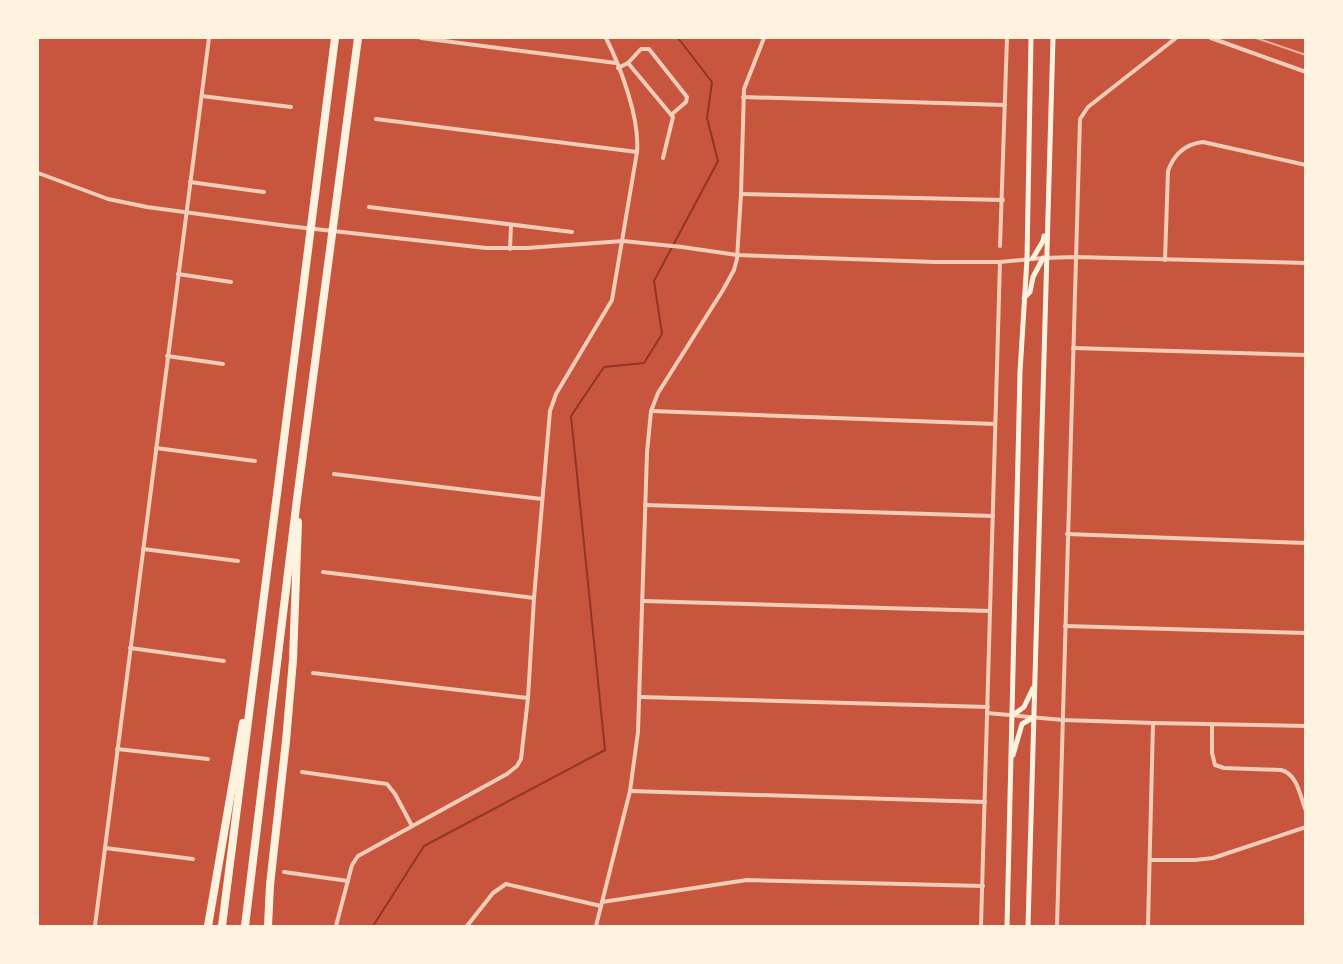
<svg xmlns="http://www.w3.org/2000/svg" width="1343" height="964" font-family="'Fira Sans Condensed',sans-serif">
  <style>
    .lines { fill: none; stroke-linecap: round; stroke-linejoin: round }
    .stream { stroke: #8f3625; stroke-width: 2 }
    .minor { stroke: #f1ccb7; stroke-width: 4 }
    .secondary { stroke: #fff3e0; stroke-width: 5 }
    .motorway { stroke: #fff3e0; stroke-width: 8 }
    .rail { stroke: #e9b49f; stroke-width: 2 }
  </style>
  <rect width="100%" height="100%" fill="#c8553d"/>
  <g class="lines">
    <polyline class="stream" points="373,926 424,846 605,750 571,416 604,367 644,363 662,334 654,281 718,161 707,118 712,82 678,38"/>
    <g class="minor">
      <polyline points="421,38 616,63"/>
      <polyline points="1211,38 1306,72"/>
      <polyline points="628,63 641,49 649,49 687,97 686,102 671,115"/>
      <polyline points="618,68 628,63 673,117 663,158"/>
      <polyline points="202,96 291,107"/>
      <polyline points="743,97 1005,105"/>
      <polyline points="376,119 637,152"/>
      <polyline points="38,173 108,199 147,207 288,226 486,248 527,248 623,241 682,247 737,255 935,262 1000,262 1043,258 1076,257 1306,263"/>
      <polyline points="190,182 264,192"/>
      <polyline points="741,194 1003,200"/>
      <polyline points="369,207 572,232"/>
      <polyline points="1000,246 1007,38"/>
      <polyline points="510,249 511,225"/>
      <path d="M 1165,260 L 1168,171 C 1174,154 1185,144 1203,142 L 1306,165"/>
      <polyline points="178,274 231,282"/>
      <polyline points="1073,348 1306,355"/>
      <polyline points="167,356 223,364"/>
      <polyline points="652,411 995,424"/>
      <polyline points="156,448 255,461"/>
      <polyline points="334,474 542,499"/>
      <polyline points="645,505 993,516"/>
      <polyline points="1067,534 1306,543"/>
      <polyline points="143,549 238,561"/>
      <polyline points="323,572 534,598"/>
      <polyline points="643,601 990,611"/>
      <polyline points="1065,626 1306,633"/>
      <polyline points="130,648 224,661"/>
      <polyline points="313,673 528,698"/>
      <polyline points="640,697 988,707"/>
      <polyline points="987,713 1063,720 1153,723 1306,726"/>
      <path d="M 1212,725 L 1212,753 L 1215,765 L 1224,768 L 1281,770 C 1298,774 1300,797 1306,811"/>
      <polyline points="117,749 208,759"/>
      <polyline points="302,772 387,784 395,794 412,826"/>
      <polyline points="630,791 985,802"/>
      <polyline points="105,848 193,859"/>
      <polyline points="1150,860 1195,860 1213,858 1306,827"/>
      <polyline points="284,872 348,881"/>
      <polyline points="602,902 747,880 983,886"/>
      <polyline points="95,926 209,38"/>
      <path d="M 336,926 L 352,865 L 358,856 L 507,774 L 517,766 L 521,759 L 528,698 L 534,598 L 550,411 L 556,394 L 612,300 L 637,152 C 640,119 621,68 606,38"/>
      <polyline points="467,926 493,893 506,884 601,906"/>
      <polyline points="596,926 630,791 638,732 647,453 651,411 658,393 723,290 734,270 737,259 741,194 744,89 764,38"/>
      <polyline points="981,926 1000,262"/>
      <polyline points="1057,926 1080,119 1088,107 1176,38"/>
      <polyline points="1148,926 1153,723"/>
    </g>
    <g class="secondary">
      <polyline points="1033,258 1043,241 1044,236"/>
      <polyline points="1024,298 1030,292 1033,277 1043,258"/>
      <polyline points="1013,715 1024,707 1033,688"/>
      <polyline points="1013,755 1022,724 1034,717"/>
      <polyline points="1007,926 1020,372 1027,259 1031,38"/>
      <polyline points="1028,926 1053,38"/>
    </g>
    <g class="motorway">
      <polyline points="208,926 243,723"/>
      <polyline points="222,926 335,38"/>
      <polyline points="245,926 297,499 358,38"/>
      <polyline points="268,926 270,885 286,741 293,660 298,522"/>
    </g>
    <polyline class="rail" points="1256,38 1306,55"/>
  </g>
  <rect width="1343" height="964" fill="none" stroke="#fff3e0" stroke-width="78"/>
</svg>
